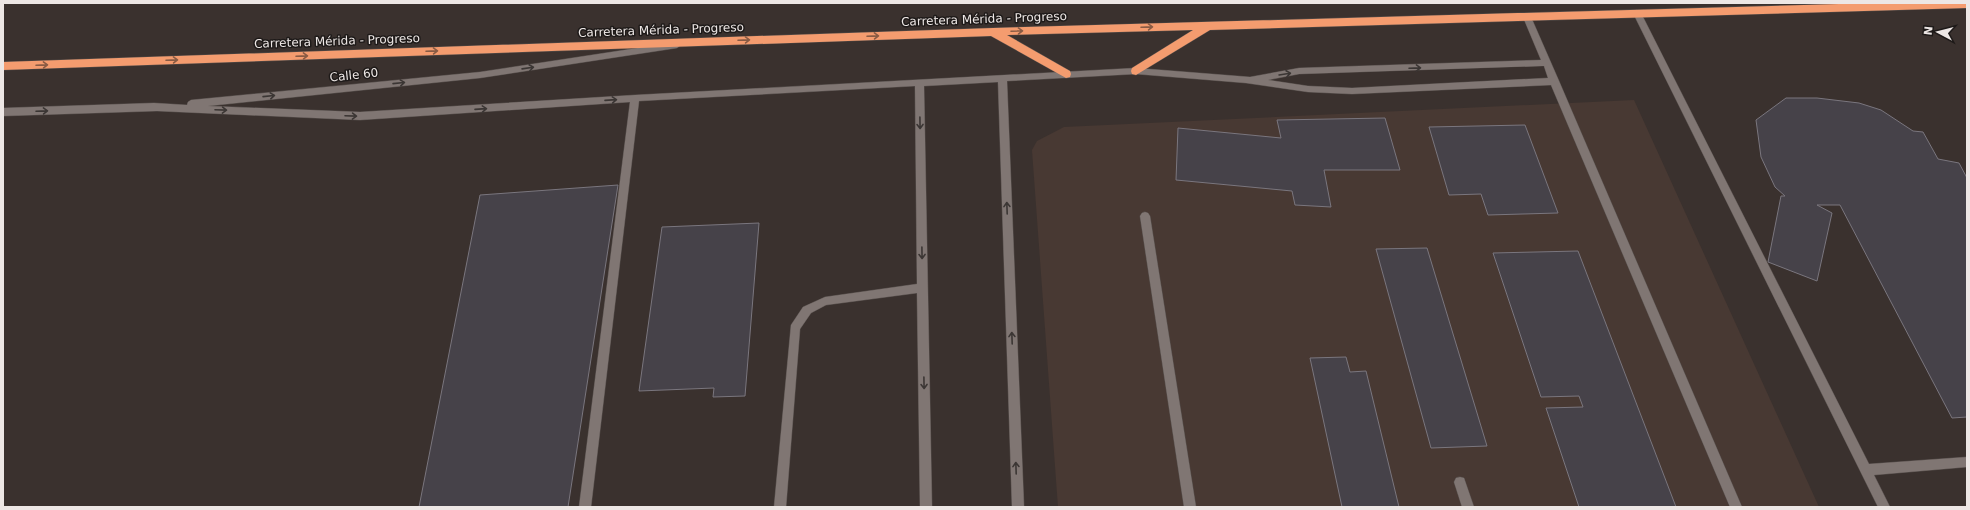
<svg xmlns="http://www.w3.org/2000/svg" width="1970" height="510" font-family="'DejaVu Sans',sans-serif">
  <style>
    .built { fill: #483933 }
    .building { fill: #464249; stroke: #7a767e }
    .lines { fill: none; stroke-linecap: round; stroke-linejoin: round }
    .minor-casing { stroke: #564f4c; stroke-width: 1 }
    .highway-casing { stroke: #564f4c; stroke-width: 1 }
    .minor { fill: #807673; fill-rule: evenodd }
    .highway { fill: #f49c6f; fill-rule: evenodd }
    .oneway { stroke: #895b44 }
    .oneway2 { stroke: #3b3634 }
    .labels { text-anchor: middle; stroke-width: 3; stroke-linejoin: round; paint-order: stroke }
    .street-label { font-size: 12px; fill: #ede7e5; stroke: #1e1a19 }
  </style>
  <rect width="100%" height="100%" fill="#3a312e"/>
  <polygon class="built" points="1634,100 1819,507 1058,507 1032,150 1037,141 1064,127"/>
  <g class="building">
    <polygon points="1786,98 1817,98 1859,103 1881,110 1913,131 1923,132 1938,159 1959,163 1967,178 1967,417 1952,418 1840,205 1817,205 1832,213 1817,281 1768,262 1781,196 1785,196 1775,187 1761,157 1756,120"/>
    <polygon points="1385,118 1400,170 1324,170 1331,207 1295,205 1292,191 1176,180 1178,128 1281,138 1277,120"/>
    <polygon points="1525,125 1558,213 1488,215 1481,194 1449,195 1429,127"/>
    <polygon points="618,185 568,507 419,507 480,195"/>
    <polygon points="759,223 745,396 713,397 714,388 639,391 662,227"/>
    <polygon points="1427,248 1487,446 1431,448 1376,249"/>
    <polygon points="1578,251 1676,507 1579,507 1546,408 1583,407 1579,396 1541,397 1493,253"/>
    <polygon points="1346,357 1350,372 1366,371 1399,507 1342,507 1310,358"/>
  </g>
  <g class="lines">
    <g class="minor-casing">
      <g id="minor">
        <polygon points="1637,10 1641,13 1869,464 1967,457 1967,467 1874,475 1890,507 1878,507 1633,13"/>
        <path d="M 1527,14 L 1531,17 L 1559,81 L 1742,507 L 1730,507 L 1551,85 L 1352,94 L 1308,92 L 1246,83 L 1136,74 L 1007,81 L 1024,507 L 1012,507 L 998,82 L 924,86 L 932,507 L 920,507 L 917,293 L 826,305 L 811,313 L 800,329 L 786,507 L 774,507 L 791,325 L 803,307 L 825,297 L 917,284 L 915,86 L 639,101 L 591,507 L 579,507 L 630,102 L 360,120 L 157,111 L 3,116 L 3,108 L 154,103 L 187,105 L 188,102 L 191,100 L 480,72 L 677,42 L 681,45 L 677,48 L 480,78 L 208,106 L 360,112 L 635,95 L 1136,68 L 1250,77 L 1299,68 L 1541,60 L 1523,17 ZM 1544,66 L 1548,78 L 1352,88 L 1308,86 L 1268,80 L 1299,74 Z"/>
        <polygon points="1145,212 1148,213 1150,216 1196,507 1184,507 1140,216 1142,213"/>
        <polygon points="1460,477 1464,478 1474,507 1462,507 1454,482 1456,478"/>
      </g>
    </g>
    <g class="highway-casing">
      <polygon id="highway" points="1873,3 1967,3 1967,8 1210,30 1136,75 1132,74 1131,71 1132,68 1193,30 1007,35 1070,71 1071,74 1070,77 1066,78 991,36 3,70 3,62 993,28"/>
    </g>
    <use href="#minor" class="minor"/>
    <use href="#highway" class="highway"/>
  </g>
  <defs><path id="oneway-shaft" d="M-6 0H5M1.5-3L5.5 0L1.5 3" fill="none" stroke-width="1.6" stroke-linecap="round" stroke-linejoin="round"/></defs>
  <g class="oneway">
    <use href="#oneway-shaft" transform="translate(1147 27) rotate(-2)"/>
    <use href="#oneway-shaft" transform="translate(1017 31) rotate(-2)"/>
    <use href="#oneway-shaft" transform="translate(873 36) rotate(-2)"/>
    <use href="#oneway-shaft" transform="translate(744 40) rotate(-2)"/>
    <use href="#oneway-shaft" transform="translate(432 51) rotate(-2)"/>
    <use href="#oneway-shaft" transform="translate(302 56) rotate(-2)"/>
    <use href="#oneway-shaft" transform="translate(172 60) rotate(-2)"/>
    <use href="#oneway-shaft" transform="translate(42 65) rotate(-2)"/>
  </g>
  <g class="oneway2">
    <use href="#oneway-shaft" transform="translate(528 68) rotate(-8)"/>
    <use href="#oneway-shaft" transform="translate(1415 68) rotate(-2)"/>
    <use href="#oneway-shaft" transform="translate(1285 74) rotate(-9)"/>
    <use href="#oneway-shaft" transform="translate(399 83) rotate(-6)"/>
    <use href="#oneway-shaft" transform="translate(269 96) rotate(-6)"/>
    <use href="#oneway-shaft" transform="translate(611 100) rotate(-4)"/>
    <use href="#oneway-shaft" transform="translate(481 109) rotate(-4)"/>
    <use href="#oneway-shaft" transform="translate(221 110) rotate(2)"/>
    <use href="#oneway-shaft" transform="translate(42 111) rotate(-2)"/>
    <use href="#oneway-shaft" transform="translate(351 116) rotate(2)"/>
    <use href="#oneway-shaft" transform="translate(920 123) rotate(89)"/>
    <use href="#oneway-shaft" transform="translate(1007 208) rotate(-92)"/>
    <use href="#oneway-shaft" transform="translate(922 253) rotate(89)"/>
    <use href="#oneway-shaft" transform="translate(1012 338) rotate(-92)"/>
    <use href="#oneway-shaft" transform="translate(924 383) rotate(89)"/>
    <use href="#oneway-shaft" transform="translate(1016 468) rotate(-92)"/>
  </g>
  <g class="labels">
    <g class="street-label">
      <text transform="translate(984 19) rotate(-2)" y="4">Carretera Mérida - Progreso</text>
      <text transform="translate(661 30) rotate(-2)" y="4">Carretera Mérida - Progreso</text>
      <text transform="translate(337 41) rotate(-2)" y="4">Carretera Mérida - Progreso</text>
      <text transform="translate(354 75) rotate(-6)" y="4">Calle 60</text>
    </g>
  </g>
  <rect width="1970" height="510" fill="none" stroke="#ede7e5" stroke-width="8"/>
  <g transform="translate(1938 32) rotate(277)" stroke="#1e1a19" stroke-width="3" paint-order="stroke">
  <path d="M0-3L7 15L0 10L-7 15Z" fill="#ede7e5"/>
  <text y="-6" font-size="11" font-weight="bold" text-anchor="middle" fill="#ede7e5">N</text>
  </g>
</svg>
